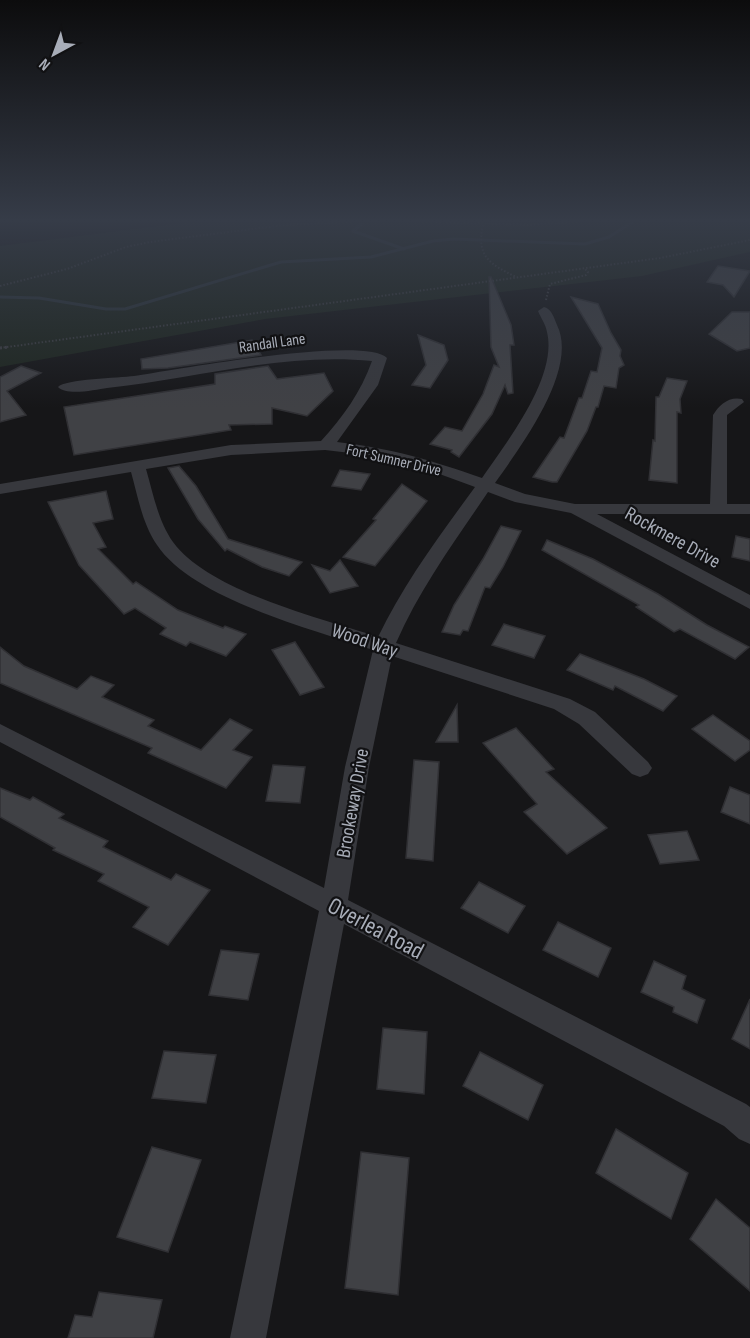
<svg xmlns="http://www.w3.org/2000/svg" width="750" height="1338" font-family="'Sofia Sans Condensed',sans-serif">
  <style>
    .green { fill: #1e261f }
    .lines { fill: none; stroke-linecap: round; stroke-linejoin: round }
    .stream { stroke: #2c353c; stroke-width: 3 }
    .building { fill: #404145; stroke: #303034; stroke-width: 1.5 }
    .path-far1 { stroke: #3d3f44; stroke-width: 2; stroke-dasharray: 1.5 2; stroke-linecap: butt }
    .path { stroke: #3d3f44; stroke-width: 3; stroke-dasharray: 2 3; stroke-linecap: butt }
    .minor { fill: #37383d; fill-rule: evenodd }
    .labels { text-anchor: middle; stroke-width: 4.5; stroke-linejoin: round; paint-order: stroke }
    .far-street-label { font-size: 16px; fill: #a8adb8; stroke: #111113 }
    .street-label { font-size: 20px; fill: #a8adb8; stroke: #111113 }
    .near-street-label { font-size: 24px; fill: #a8adb8; stroke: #111113 }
  </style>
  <rect width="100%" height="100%" fill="#161618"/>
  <polygon class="green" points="198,221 750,221 750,252 642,276 265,319 0,367 0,246"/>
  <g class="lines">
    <g class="stream">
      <polyline points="362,224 353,231 404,249"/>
      <polyline points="0,297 39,298 106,309 125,309 281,262 371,257 433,241 454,239 585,244 609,237 634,221"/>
    </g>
  </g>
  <g class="building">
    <polygon points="718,266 750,271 734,297 723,285 707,282"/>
    <polygon points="489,277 491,277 511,325 514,345 510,345 513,393 508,394 505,385 492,414 459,457 451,452 452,450 430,444 445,427 462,431 483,394 494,365 499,367 491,347"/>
    <polygon points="571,297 598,304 611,333 621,350 620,356 624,365 619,368 616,388 604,386 598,407 596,407 587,431 557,482 552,482 533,477 560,437 564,438 579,398 582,398 591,371 597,372 602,348"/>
    <polygon points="732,312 750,312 750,348 737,351 709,334"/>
    <polygon points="418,335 444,345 448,360 430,388 412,385 426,365"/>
    <polygon points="252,340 261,355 168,368 142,369 141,359"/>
    <polygon points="21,366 41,373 7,391 26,415 0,422 0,377"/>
    <polygon points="268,366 277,379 324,373 333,391 307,416 272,408 272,424 229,425 231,430 74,455 64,407 215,384 215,374"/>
    <polygon points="667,378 687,381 680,399 681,413 677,412 677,483 649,480 653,440 655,441 656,397 659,397"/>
    <polygon points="179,466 196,486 228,539 302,562 289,576 262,567 227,549 225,551 198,519 168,468"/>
    <polygon points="340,470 370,474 361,490 332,486"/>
    <polygon points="402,484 427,501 388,550 375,566 343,557 376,520 373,519"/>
    <polygon points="106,491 113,519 93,523 106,547 98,549 133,584 136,582 178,610 223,628 225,626 246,634 226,656 190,642 186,646 160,634 166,628 135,608 124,614 79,565 48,502"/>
    <polygon points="501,526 521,531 503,567 490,588 485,587 468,631 463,630 460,635 442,632 454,605 483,559"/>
    <polygon points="736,536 750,539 750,561 732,557"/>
    <polygon points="547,540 593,559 658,594 707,625 749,647 735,659 680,629 674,632 636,607 639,605 542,550"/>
    <polygon points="340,560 358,586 330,593 312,565 330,571"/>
    <polygon points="504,624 545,636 534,658 492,645"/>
    <polygon points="295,642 324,687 300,695 272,650"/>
    <polygon points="0,647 24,666 77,689 91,676 114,685 102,697 154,720 148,726 201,750 230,719 252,730 233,750 252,757 226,788 195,774 148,753 152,748 0,683"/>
    <polygon points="580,654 644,679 677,696 663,711 615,686 613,690 567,670"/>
    <polygon points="457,705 458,742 436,742"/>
    <polygon points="713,715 750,741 750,750 735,761 692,729"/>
    <polygon points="516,728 554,769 546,772 607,828 567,854 524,812 537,804 483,743"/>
    <polygon points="414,760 439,762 433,861 406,858"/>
    <polygon points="273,765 305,767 300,803 266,801"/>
    <polygon points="730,787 750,795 750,824 721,812"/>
    <polygon points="0,788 30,800 33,797 64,814 59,818 108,841 103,847 171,880 176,874 210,890 168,945 133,927 149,907 98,881 104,874 53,850 55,848 0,817"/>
    <polygon points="687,831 699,860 660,864 648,835"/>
    <polygon points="479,882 525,906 508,933 461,908"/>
    <polygon points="558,922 611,948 598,977 543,950"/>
    <polygon points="221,950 259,954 248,1000 209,995"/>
    <polygon points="654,961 686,976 682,989 705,1000 697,1023 673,1012 674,1007 641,992"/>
    <polygon points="750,999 750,1049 732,1039"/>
    <polygon points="383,1028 427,1032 424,1094 377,1089"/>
    <polygon points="164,1051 216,1055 206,1103 152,1098"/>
    <polygon points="480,1052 543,1085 528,1120 463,1086"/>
    <polygon points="616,1129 688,1173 671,1219 596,1173"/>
    <polygon points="152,1147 201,1160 168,1252 117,1237"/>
    <polygon points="361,1152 409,1158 398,1295 345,1288"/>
    <polygon points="716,1199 750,1228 750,1291 690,1239"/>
    <polygon points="99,1292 162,1300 153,1338 68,1338 75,1315 92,1317"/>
  </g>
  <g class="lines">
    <g class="path-far1">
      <polyline points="408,221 530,225 586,221"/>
      <path d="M 483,225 C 476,257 490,264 516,277"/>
      <polyline points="0,286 67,269 126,247 150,242 284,225 365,221"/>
      <polyline points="546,300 550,284 586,275 588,272 585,269"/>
      <polyline points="0,348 660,258 750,240"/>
    </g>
    <polyline class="path" points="0,348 10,347"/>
    <path class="minor" d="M 544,307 C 552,309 554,318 557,325 C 579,370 520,447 495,483 L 525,494 L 575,504 L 710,504 L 713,415 C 719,405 729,396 742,399 L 744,402 L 727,415 L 727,504 L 750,504 L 750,514 L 597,514 L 750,595 L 750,609 L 571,513 L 515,502 L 488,492 C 455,541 420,588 396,643 L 570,699 L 595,712 L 648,762 L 652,768 L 648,774 L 640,777 L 632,774 L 579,724 L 554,709 L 392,656 L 369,767 L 348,900 L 746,1104 L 750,1107 L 750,1144 L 739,1139 L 724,1126 L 344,924 L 266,1338 L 230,1338 L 319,911 L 0,742 L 0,724 L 324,888 L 345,767 L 373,650 C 312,629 193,599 157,545 C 142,523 138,497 131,472 L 0,494 L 0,484 L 231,445 L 321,441 C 343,417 361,392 372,361 C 283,352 195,379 107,388 C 95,390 66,396 58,387 C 65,379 119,378 134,376 C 172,370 365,335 387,358 L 378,385 L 337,442 C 390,448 431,460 482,478 C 506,443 558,377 547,332 C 546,325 541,318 538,311 ZM 325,450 L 376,456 L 415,465 L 475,487 C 440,535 404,583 378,637 C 321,618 210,592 173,542 C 158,521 153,493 146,469 L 231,455 Z"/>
  </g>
  <linearGradient id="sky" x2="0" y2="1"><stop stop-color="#0c0c0d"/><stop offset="0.54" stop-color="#363c48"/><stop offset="1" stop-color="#363c48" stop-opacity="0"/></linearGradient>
  <rect width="750" height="408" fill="url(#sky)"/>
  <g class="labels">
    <g class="far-street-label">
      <text transform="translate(272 342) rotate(-8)" y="6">Randall Lane</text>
      <text transform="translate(394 459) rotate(13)" y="6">Fort Sumner Drive</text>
    </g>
    <g class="street-label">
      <text transform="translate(673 537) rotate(29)" y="7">Rockmere Drive</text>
      <text transform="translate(365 640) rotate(19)" y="7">Wood Way</text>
      <text transform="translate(352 803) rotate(-80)" y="7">Brookeway Drive</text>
    </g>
    <g class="near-street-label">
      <text transform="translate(376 928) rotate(28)" y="8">Overlea Road</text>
    </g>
  </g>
  <g transform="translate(54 54) rotate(221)" stroke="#111113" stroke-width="4.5" paint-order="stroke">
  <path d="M0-4.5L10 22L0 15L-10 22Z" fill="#a8adb8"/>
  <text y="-9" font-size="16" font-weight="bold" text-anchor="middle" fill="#a8adb8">N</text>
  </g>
</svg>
